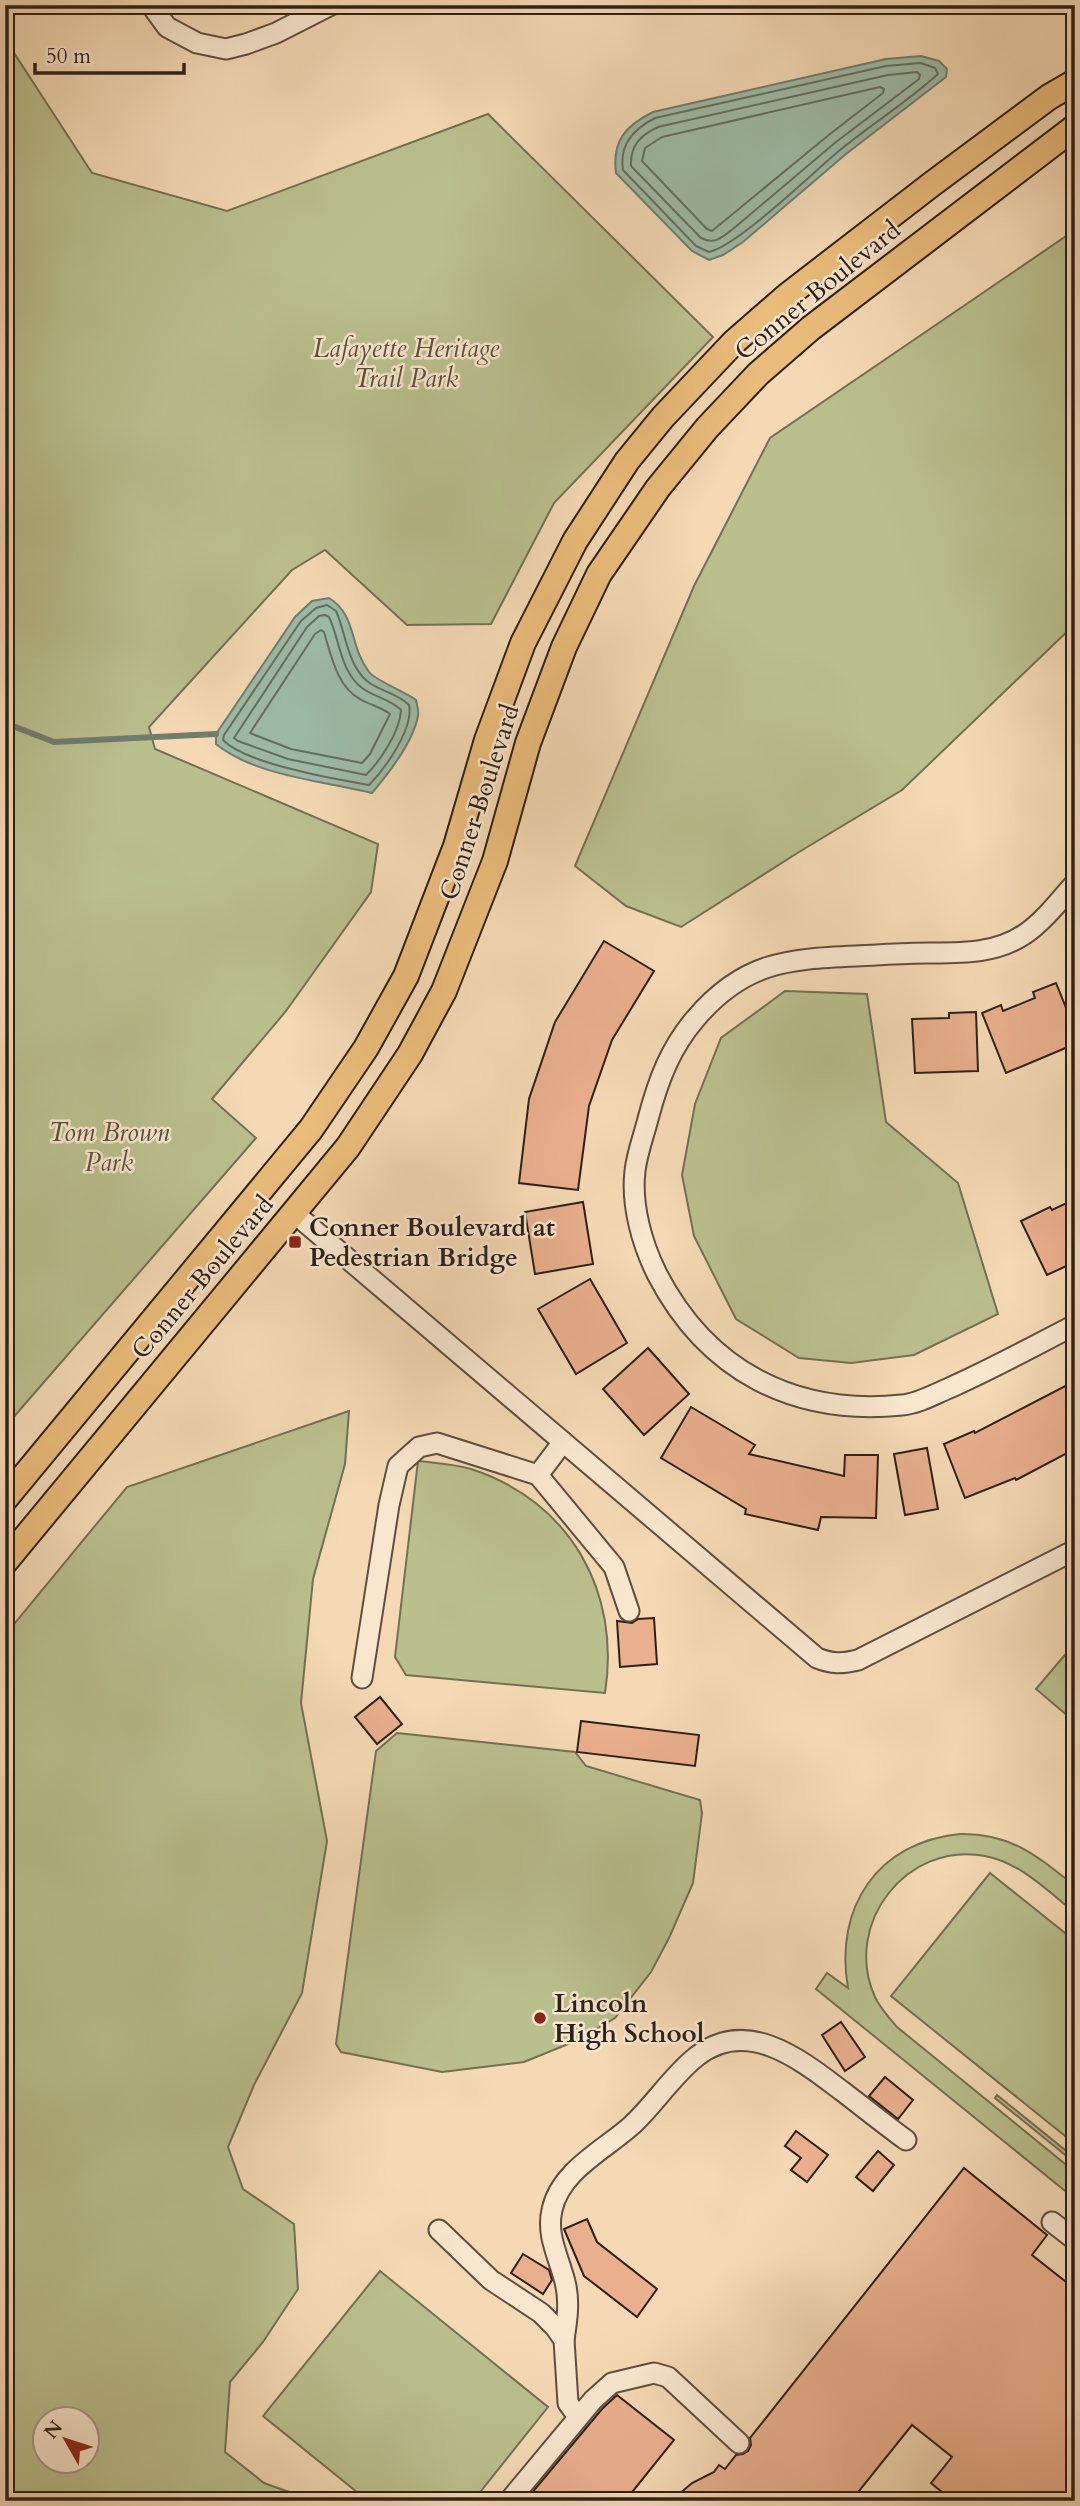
<svg xmlns="http://www.w3.org/2000/svg" width="1080" height="2506" font-family="Cardo,serif">
  <style>
    .green { fill: #babf8e; stroke: #747053; stroke-width: 2; fill-rule: evenodd }
    .water { fill: #9dbba8; stroke: #707d6e; stroke-width: 2 }
    .lines { fill: none; stroke-linecap: round; stroke-linejoin: round }
    .shore { stroke: #656e60; stroke-width: 2 }
    .stream { stroke: #707d6e; stroke-width: 6 }
    .building { fill: #eaaf8d; stroke: #2d2018; stroke-width: 2 }
    .minor-casing { stroke: #5f4e3f; stroke-width: 23 }
    .major-casing { stroke: #2d2018; stroke-width: 28 }
    .minor { stroke: #f8e6ce; stroke-width: 19 }
    .major { stroke: #eabc7a; stroke-width: 24 }
    .poi-dot { fill: #8f2418; stroke: #f8e6ce; stroke-width: 2.5 }
    .labels { text-anchor: middle; stroke-width: 5; stroke-linejoin: round; paint-order: stroke }
    .street-label { font-size: 26px; fill: #2d2018; stroke: #f8e6ce }
    .park-label { font-size: 26px; font-style: italic; fill: #57503b; stroke: #f8e6ce }
    .poi-label { font-size: 26px; font-weight: bold; fill: #2d2018; stroke: #f8e6ce; text-anchor: start }
  </style>
  <rect width="100%" height="100%" fill="#f4d9b4"/>
  <filter id="stains"><feTurbulence type="fractalNoise" baseFrequency=".00286" numOctaves="4"/><feColorMatrix values="0 0 0 0 .2 0 0 0 0 .09 0 0 0 0 .02 0 0 0 .5 -.17"/></filter>
  <radialGradient id="worn" r=".72"><stop offset=".6" stop-color="#630" stop-opacity="0"/><stop offset="1" stop-color="#630" stop-opacity=".3"/></radialGradient>
  <g class="green">
    <polygon points="5,39 92,173 227,211 488,114 713,337 554,503 491,624 407,625 325,550 292,570 149,727 155,749 378,844 371,892 286,1011 212,1099 256,1138 5,1427"/>
    <polygon points="1075,230 1075,624 902,790 799,852 681,927 626,906 575,866 694,586 770,438"/>
    <polygon points="785,991 867,994 886,1122 958,1183 998,1314 914,1355 851,1363 799,1358 736,1319 694,1236 682,1175 695,1104 721,1038"/>
    <path d="M 349,1411 L 345,1464 L 313,1579 L 301,1703 L 327,1841 L 302,1993 L 254,2085 L 228,2147 L 243,2189 L 294,2224 L 298,2289 L 263,2342 L 230,2382 L 225,2452 L 264,2483 L 314,2501 L 5,2501 L 5,1635 L 127,1487 ZM 46,2418 L 88,2418 L 88,2460 L 46,2460 Z"/>
    <path d="M 418,1461 C 435,1463 454,1464 471,1469 C 570,1501 621,1592 605,1693 L 406,1675 L 395,1657 Z"/>
    <polygon points="1075,1643 1075,1722 1036,1689"/>
    <polygon points="397,1733 575,1752 586,1766 700,1800 702,1813 693,1883 669,1938 651,1972 615,2018 578,2040 524,2062 442,2072 341,2052 336,2044 376,1751"/>
    <path d="M 960,1834 C 1011,1833 1037,1856 1075,1886 L 1075,1913 C 1048,1891 1021,1863 985,1856 C 907,1841 842,1924 875,1997 C 880,2008 889,2018 897,2027 L 1075,2172 L 1075,2199 L 816,1989 L 827,1973 L 848,1988 C 834,1908 877,1842 960,1834 Z"/>
    <polygon points="990,1873 1075,1941 1075,2144 891,1996"/>
    <polygon points="997,2095 1075,2158 1075,2163 995,2098"/>
    <polygon points="380,2271 548,2407 473,2501 368,2501 263,2416"/>
  </g>
  <g class="water">
    <path d="M 921,56 L 939,61 L 947,69 L 946,77 L 846,154 L 743,242 L 723,255 L 709,260 L 692,251 L 616,173 C 612,141 625,126 653,112 L 886,59 Z"/>
    <path d="M 329,598 C 357,615 349,646 369,672 C 375,680 405,692 416,700 C 417,705 419,711 418,716 C 413,742 389,773 372,793 C 324,781 255,776 216,744 L 216,734 L 295,617 L 312,601 Z"/>
  </g>
  <g class="lines">
    <g class="shore">
      <path d="M 921,63 L 935,68 L 938,74 C 907,102 872,124 840,150 C 812,173 739,245 709,252 L 696,246 L 623,170 C 619,144 634,129 655,118 L 886,66 Z"/>
      <path d="M 917,72 L 920,75 L 919,79 L 836,142 L 733,229 C 722,237 715,245 701,238 L 631,166 C 630,145 641,135 658,127 L 888,75 Z"/>
      <polygon points="880,87 884,89 883,93 830,134 712,231 707,229 642,161 645,148 662,137"/>
      <path d="M 327,605 L 336,611 C 346,633 347,664 367,681 C 379,691 397,693 409,705 C 414,728 385,769 369,785 C 335,779 246,764 223,740 L 224,735 L 301,621 L 316,608 Z"/>
      <path d="M 325,615 L 329,617 C 340,640 340,671 362,688 C 374,697 390,699 401,710 C 400,731 381,760 366,775 L 288,759 L 238,741 L 234,738 L 307,627 L 319,616 Z"/>
      <path d="M 321,630 L 324,632 C 331,655 337,687 360,699 C 370,705 381,707 390,714 L 370,754 L 362,763 L 291,749 L 250,733 L 315,634 Z"/>
    </g>
    <polyline class="stream" points="5,723 54,742 216,734"/>
  </g>
  <g class="building">
    <polygon points="604,941 654,971 612,1040 589,1106 578,1190 519,1183 529,1099 555,1022"/>
    <polygon points="1056,983 1075,1030 1075,1044 1006,1073 982,1013 1001,1005 1003,1011 1035,998 1033,992"/>
    <polygon points="976,1012 978,1071 915,1073 912,1019 949,1018 949,1013"/>
    <polygon points="1075,1199 1075,1262 1047,1275 1021,1221 1050,1207 1052,1210"/>
    <polygon points="583,1202 593,1264 535,1274 525,1212"/>
    <polygon points="590,1279 627,1343 576,1374 538,1309"/>
    <polygon points="648,1348 689,1394 644,1435 603,1389"/>
    <polygon points="1075,1381 1075,1449 1016,1480 1015,1478 965,1498 944,1444 974,1431 975,1433"/>
    <polygon points="691,1407 755,1445 749,1454 844,1476 845,1455 878,1455 876,1518 821,1517 818,1530 745,1514 746,1509 661,1458"/>
    <polygon points="927,1448 938,1509 905,1515 894,1454"/>
    <polygon points="654,1618 657,1664 620,1667 617,1621 632,1623 638,1619"/>
    <polygon points="380,1697 402,1724 377,1744 355,1717"/>
    <polygon points="581,1721 699,1735 695,1766 577,1752"/>
    <polygon points="841,2022 865,2057 845,2071 822,2035"/>
    <polygon points="885,2077 913,2100 898,2119 869,2096"/>
    <polygon points="796,2131 828,2155 807,2182 791,2170 801,2158 785,2146"/>
    <polygon points="878,2151 894,2165 873,2191 856,2177"/>
    <polygon points="964,2168 1047,2235 1032,2255 1075,2289 1075,2484 1061,2501 953,2501 931,2483 952,2457 912,2425 851,2501 671,2501 692,2483 714,2472 719,2465 725,2469 736,2455 743,2454 748,2451 751,2445 750,2438"/>
    <polygon points="587,2219 597,2242 657,2289 637,2317 584,2276 564,2229"/>
    <polygon points="523,2254 549,2270 552,2280 543,2294 511,2273"/>
    <polygon points="617,2395 674,2440 625,2501 525,2501 602,2409"/>
  </g>
  <g class="lines">
    <g class="minor-casing">
      <g id="minor">
        <polyline points="151,5 167,27 197,43 226,49 246,44 276,33 331,5"/>
        <path d="M 1075,883 C 1060,900 1044,921 1025,934 C 996,954 961,953 928,953 C 904,953 880,955 856,956 C 787,959 744,962 696,1018 C 670,1048 658,1081 648,1119 C 644,1135 637,1153 635,1171 C 631,1205 642,1244 657,1274 C 707,1371 794,1416 902,1405 C 917,1404 933,1395 947,1389 C 990,1370 1032,1347 1075,1325"/>
        <path d="M 294,1213 L 817,1658 C 832,1664 842,1664 858,1660 L 1075,1550"/>
        <polyline points="538,1475 614,1567 629,1611"/>
        <polyline points="362,1678 389,1505 398,1466 419,1447 437,1443 538,1475 563,1442"/>
        <polyline points="1052,2222 1075,2240"/>
        <polyline points="439,2230 491,2280 541,2313 555,2327 564,2340 568,2403 578,2417"/>
        <path d="M 564,2340 C 567,2320 570,2301 565,2282 C 559,2257 546,2236 552,2210 C 560,2171 604,2150 631,2126 C 654,2105 672,2076 696,2057 C 747,2016 801,2060 842,2091 C 863,2107 884,2124 906,2140"/>
        <polyline points="509,2501 593,2400 612,2383 654,2373 668,2377 739,2443"/>
      </g>
    </g>
    <g class="major-casing">
      <g id="major">
        <polyline points="5,1499 311,1129 366,1048 406,976 456,846 487,740 523,643 575,541 627,461 663,417 734,342 788,295 932,184 1049,97 1075,82"/>
        <polyline points="5,1562 348,1147 410,1054 444,991 495,861 528,743 564,647 599,574 658,488 707,428 758,374 811,328 1075,127"/>
      </g>
    </g>
    <use href="#minor" class="minor"/>
    <use href="#major" class="major"/>
  </g>
  <g class="poi-dot">
    <rect x="288" y="1235" width="14" height="14" rx="3.5"/>
    <circle cx="540" cy="2018" r="7"/>
  </g>
  <g class="labels">
    <g class="street-label">
      <text transform="translate(817 290) rotate(-39)" y="9">Conner Boulevard</text>
      <text transform="translate(479 802) rotate(-72)" y="9">Conner Boulevard</text>
      <text transform="translate(202 1277) rotate(-50)" y="9">Conner Boulevard</text>
    </g>
    <g class="park-label">
      <text x="406" y="357">Lafayette Heritage<tspan x="406" dy="30">Trail Park</tspan></text>
      <text x="109" y="1141">Tom Brown<tspan x="109" dy="30">Park</tspan></text>
    </g>
    <g class="poi-label">
      <text x="309" y="1236">Conner Boulevard at<tspan x="309" dy="30">Pedestrian Bridge</tspan></text>
      <text x="554" y="2012">Lincoln<tspan x="554" dy="30">High School</tspan></text>
    </g>
  </g>
  <rect width="1080" height="2506" fill="none" stroke="#f4d9b4" stroke-width="28"/>
  <rect x="7" y="7" width="1066" height="2492" fill="none" stroke="#2d2018" stroke-width="3.5"/>
  <rect x="14" y="14" width="1052" height="2478" fill="none" stroke="#2d2018" stroke-width="2"/>
  <g transform="translate(66 2440) rotate(309)"><circle r="33" fill="#f8e6ce" stroke="#a79785" stroke-width="2"/>
  <path d="M0-5L12 26L0 18L-12 26Z" fill="#8f2418"/>
  <text y="-10" font-size="19" font-weight="bold" text-anchor="middle" fill="#2d2018">N</text>
  </g>
  <path d="M35 63v10h149v-10" fill="none" stroke="#2d2018" stroke-width="3.5"/>
  <text x="46" y="63" font-size="21" fill="#2d2018" stroke="#f8e6ce" stroke-width="5" paint-order="stroke">50 m</text>
  <rect width="100%" height="100%" filter="url(#stains)"/>
  <rect width="100%" height="100%" fill="url(#worn)"/>
</svg>
